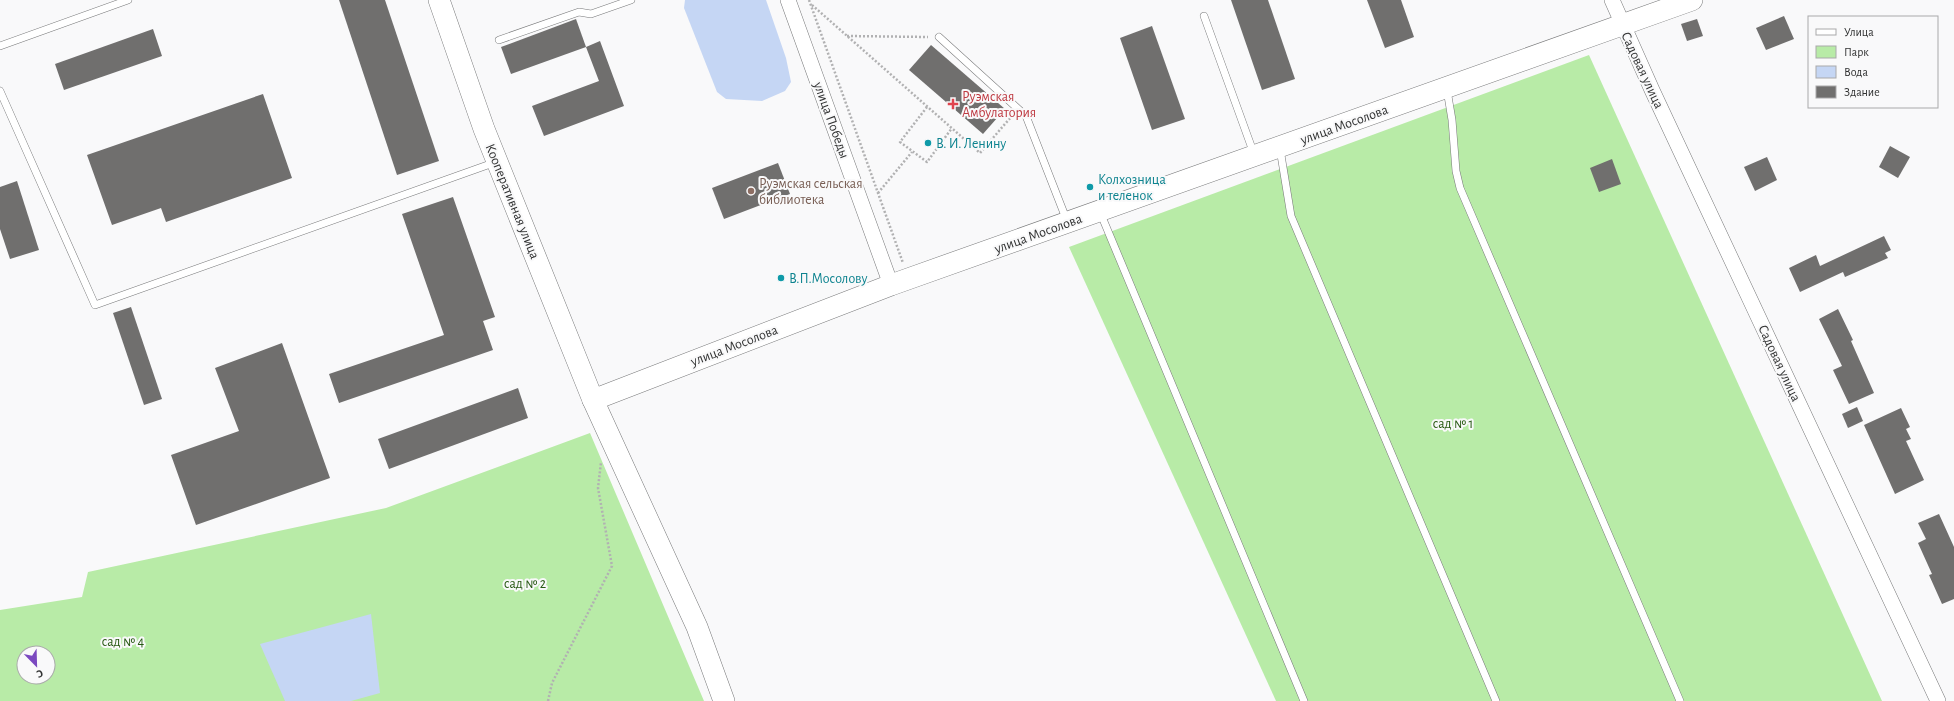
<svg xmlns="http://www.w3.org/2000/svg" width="1954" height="701" font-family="'Alegreya Sans',sans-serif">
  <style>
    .green { fill: #b8eba7; fill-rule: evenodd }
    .water { fill: #c5d6f4 }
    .building { fill: #706f6e }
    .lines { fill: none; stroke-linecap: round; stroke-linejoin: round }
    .lane-casing { stroke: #78797a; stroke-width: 8 }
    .street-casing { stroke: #78797a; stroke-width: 16 }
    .secondary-casing { stroke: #78797a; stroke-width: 22 }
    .path { stroke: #b1b1b2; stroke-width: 2.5; stroke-dasharray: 2 2; stroke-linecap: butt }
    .lane { stroke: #fff; stroke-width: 7 }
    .street { stroke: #fff; stroke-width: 15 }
    .secondary { stroke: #fff; stroke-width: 21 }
    .health-dot { fill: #e0444e; stroke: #f9f9fa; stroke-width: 1.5 }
    .culture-dot { fill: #0f9aa8; stroke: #f9f9fa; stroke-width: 1.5 }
    .education-dot { fill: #8d6e63; stroke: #f9f9fa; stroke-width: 1.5 }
    .labels { text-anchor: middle; stroke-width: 4; stroke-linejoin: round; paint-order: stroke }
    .street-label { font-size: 14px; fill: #313232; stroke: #f9f9fa }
    .health-label { font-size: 14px; fill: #be3a42; stroke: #f9f9fa; text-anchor: start }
    .culture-label { font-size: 14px; fill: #0d838f; stroke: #f9f9fa; text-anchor: start }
    .education-label { font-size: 14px; fill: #785e54; stroke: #f9f9fa; text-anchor: start }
    .park-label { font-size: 14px; fill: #285a14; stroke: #f9f9fa }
  </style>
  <rect width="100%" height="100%" fill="#f9f9fa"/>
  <g class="green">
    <polygon points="1589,55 1882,701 1276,701 1069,247"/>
    <path d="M 590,433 L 704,701 L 0,701 L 0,610 L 82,597 L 88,572 L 386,508 ZM 24,653 L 48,653 L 48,677 L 24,677 Z"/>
  </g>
  <g class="water">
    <polygon points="685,0 766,0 786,58 791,82 785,91 762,101 726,99 717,92 684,8"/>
    <polygon points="371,614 380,693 351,701 285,701 260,644"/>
  </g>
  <g class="building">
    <polygon points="339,0 385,0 439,161 397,175"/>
    <polygon points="1231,0 1268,0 1295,79 1262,90"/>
    <polygon points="1367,0 1401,0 1414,37 1385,48"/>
    <polygon points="1784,16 1794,39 1766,50 1756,28"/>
    <polygon points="576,19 586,47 511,74 501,47"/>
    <polygon points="1697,19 1703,36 1687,41 1681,24"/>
    <polygon points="1152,26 1185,119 1152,130 1120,38"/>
    <polygon points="153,29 162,56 64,90 55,64"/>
    <polygon points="600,41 624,106 544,136 532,106 599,81 586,47"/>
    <polygon points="931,45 1005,109 983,134 909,70"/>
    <polygon points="263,94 292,178 166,222 161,208 112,225 87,155"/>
    <polygon points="1890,146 1910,157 1898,178 1879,167"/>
    <polygon points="1767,157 1777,180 1755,191 1744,167"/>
    <polygon points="1612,159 1621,184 1599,192 1590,168"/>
    <polygon points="778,163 790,194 724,219 712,188"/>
    <polygon points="17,181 39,250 10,259 0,229 0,187"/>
    <polygon points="453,197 495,317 483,321 493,350 339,403 329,374 444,335 402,214"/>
    <polygon points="1884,236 1891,250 1885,253 1888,258 1845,277 1843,272 1800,292 1789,268 1816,255 1820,266"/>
    <polygon points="131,307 162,399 144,405 113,313"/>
    <polygon points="1838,309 1853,340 1851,341 1874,393 1849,404 1833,370 1842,366 1819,319"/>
    <polygon points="282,343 330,478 196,525 171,455 239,431 215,368"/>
    <polygon points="518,388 528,418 389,469 378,439"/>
    <polygon points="1857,407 1863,421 1848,428 1842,414"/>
    <polygon points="1901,408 1910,427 1906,429 1911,439 1906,441 1924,480 1895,494 1864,425"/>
    <polygon points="1939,514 1954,547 1954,599 1942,604 1929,575 1932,574 1918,543 1926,539 1918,523"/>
  </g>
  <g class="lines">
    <g class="lane-casing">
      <g id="lane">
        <polyline points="1204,16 1254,154"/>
        <polyline points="939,37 1026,116 1067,221"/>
        <polyline points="499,40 579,12 591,14 631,0"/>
        <polyline points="0,46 128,0"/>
        <polyline points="1447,90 1452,120 1456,171 1460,188 1680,701"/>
        <polyline points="0,91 95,305 496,162"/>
        <polyline points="1280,149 1291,216 1496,701"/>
        <polyline points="1100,212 1304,701"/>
      </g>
    </g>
    <g class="street-casing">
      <g id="street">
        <polyline points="788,0 891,285"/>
        <polyline points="1612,0 1652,90 1938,701"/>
      </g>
    </g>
    <g class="secondary-casing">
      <g id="secondary">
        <polyline points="439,0 484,129 593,400 697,627 724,701"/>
        <polyline points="593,400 891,285 1692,0"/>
      </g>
    </g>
    <g class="path">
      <polyline points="809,0 903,263"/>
      <polyline points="812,5 980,153 1011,117"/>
      <polyline points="847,36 928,37"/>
      <polyline points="927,107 900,142 927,162 952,128"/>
      <polyline points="878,193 912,152"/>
      <polyline points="548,701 552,683 612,566 598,488 601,462"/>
    </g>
    <use href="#lane" class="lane"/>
    <use href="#street" class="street"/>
    <use href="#secondary" class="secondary"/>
  </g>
  <path class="health-dot" d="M951 98h4v4h4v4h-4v4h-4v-4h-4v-4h4z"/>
  <g class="culture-dot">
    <circle cx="928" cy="143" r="4"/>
    <circle cx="1090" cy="187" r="4"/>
    <circle cx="781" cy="278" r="4"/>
  </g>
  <circle class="education-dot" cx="751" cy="191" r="4"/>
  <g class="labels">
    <g class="street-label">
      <text transform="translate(1643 70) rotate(65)" y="5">Садовая улица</text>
      <text transform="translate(832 120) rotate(70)" y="5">улица Победы</text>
      <text transform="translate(1344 124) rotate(-20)" y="5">улица Мосолова</text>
      <text transform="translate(513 201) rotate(68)" y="5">Кооперативная улица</text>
      <text transform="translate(1038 233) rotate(-20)" y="5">улица Мосолова</text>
      <text transform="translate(734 345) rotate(-21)" y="5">улица Мосолова</text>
      <text transform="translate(1780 363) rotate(65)" y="5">Садовая улица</text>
    </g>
    <g class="health-label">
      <text x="962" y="101">Руэмская<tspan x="962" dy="16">Амбулатория</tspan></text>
    </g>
    <g class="culture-label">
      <text x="936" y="148">В. И. Ленину</text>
      <text x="1098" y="184">Колхозница<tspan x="1098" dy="16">и теленок</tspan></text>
      <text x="789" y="283">В.П.Мосолову</text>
    </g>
    <g class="education-label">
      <text x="759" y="188">Руэмская сельская<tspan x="759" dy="16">библиотека</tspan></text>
    </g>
    <g class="park-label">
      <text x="1453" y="428">сад № 1</text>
      <text x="525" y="588">сад № 2</text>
      <text x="123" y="646">сад № 4</text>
    </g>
  </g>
  <rect x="1808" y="16" width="130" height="92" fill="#f9f9fa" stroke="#a9a9aa"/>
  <rect x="1816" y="29" width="20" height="6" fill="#ffffff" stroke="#a9a9aa"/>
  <text x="1844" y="36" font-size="12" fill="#313232">Улица</text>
  <rect x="1816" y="46" width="20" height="12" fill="#b8eba7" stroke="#a9a9aa"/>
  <text x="1844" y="56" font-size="12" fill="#313232">Парк</text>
  <rect x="1816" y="66" width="20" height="12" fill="#c5d6f4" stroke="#a9a9aa"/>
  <text x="1844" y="76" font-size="12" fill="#313232">Вода</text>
  <rect x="1816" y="86" width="20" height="12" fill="#706f6e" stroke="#a9a9aa"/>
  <text x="1844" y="96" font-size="12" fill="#313232">Здание</text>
  <g transform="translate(36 665) rotate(157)"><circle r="19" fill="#f9f9fa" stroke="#a9a9aa"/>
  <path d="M0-3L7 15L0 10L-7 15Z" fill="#7b49c0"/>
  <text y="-6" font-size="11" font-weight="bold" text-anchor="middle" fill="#313232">С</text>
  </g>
</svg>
